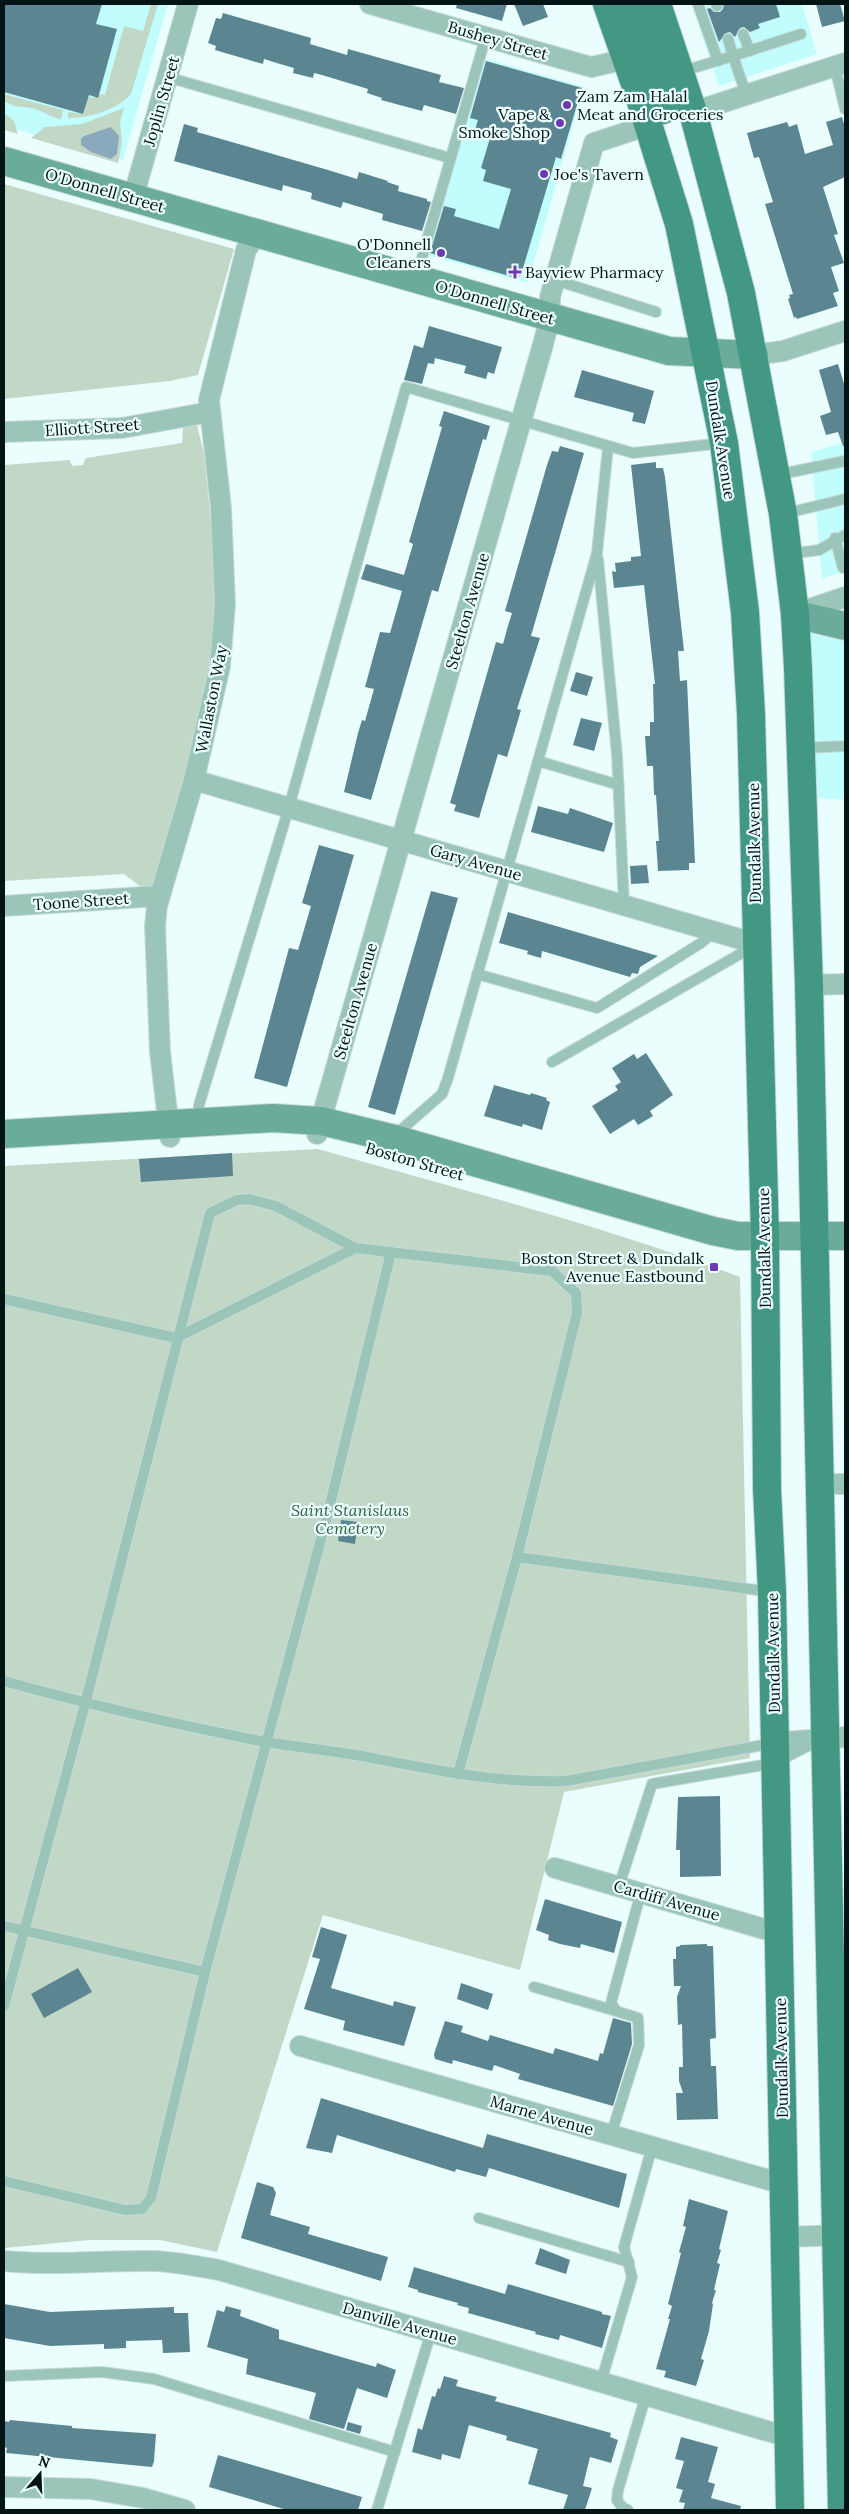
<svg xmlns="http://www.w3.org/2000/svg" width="849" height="2514" font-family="Lora,serif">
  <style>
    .built { fill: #c1fdfd }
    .green { fill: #c1d8c7 }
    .water { fill: #8ba9bd }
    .building { fill: #5b8691 }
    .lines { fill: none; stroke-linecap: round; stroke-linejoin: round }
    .lane-casing { stroke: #c6d9d9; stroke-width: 12 }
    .street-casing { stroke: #c6d9d9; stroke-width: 22 }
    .secondary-casing { stroke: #c6d9d9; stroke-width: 30 }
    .primary-casing { stroke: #c6d9d9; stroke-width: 30 }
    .lane { stroke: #9cc5b9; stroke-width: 10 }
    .street { stroke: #9cc5b9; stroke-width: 20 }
    .secondary { stroke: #6bab9a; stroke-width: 28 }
    .primary { stroke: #429883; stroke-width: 28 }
    .poi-dot { fill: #6f3ab1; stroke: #ebfefe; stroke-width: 2 }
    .labels { text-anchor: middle; stroke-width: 4.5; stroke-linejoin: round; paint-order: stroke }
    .street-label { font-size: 16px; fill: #031414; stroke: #ebfefe }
    .poi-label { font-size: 16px; fill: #031414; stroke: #ebfefe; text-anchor: start }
    .park-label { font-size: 16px; font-style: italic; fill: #306142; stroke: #ebfefe }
  </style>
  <rect width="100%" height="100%" fill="#ebfefe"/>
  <g class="built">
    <polygon points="4,4 168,4 123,160 4,126"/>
    <polygon points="691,4 802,4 817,54 719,86"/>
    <polygon points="483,58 584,87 528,283 428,255"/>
    <polygon points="845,442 845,571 822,579 811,452"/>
    <polygon points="803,621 845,631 845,800 818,798"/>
  </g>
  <g class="green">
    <path d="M 151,4 L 158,4 L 131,94 C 117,110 89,118 68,118 L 68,112 L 83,114 L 88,97 L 98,98 L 99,94 L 105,95 L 124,26 L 143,31 Z"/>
    <path d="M 4,94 L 63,110 L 61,119 C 51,118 47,113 38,110 C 25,105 18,110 4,101 Z"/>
    <polygon points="124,108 120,121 122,142 118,163 31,138 45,127 82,124"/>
    <polygon points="4,113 14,121 18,134 4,130"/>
    <polygon points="4,184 234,249 198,375 170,381 4,399"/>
    <polygon points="189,425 197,425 204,454 217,579 215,616 202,721 155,885 145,890 124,874 4,881 4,465 70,460 72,466 83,465 86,458 182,443 183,428"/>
    <path d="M 318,1149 C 459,1189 602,1225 740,1277 L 750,1758 L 564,1792 L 520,1970 L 323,1915 L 217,2252 L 160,2240 L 90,2240 L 4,2248 L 4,1166 Z"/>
  </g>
  <polygon class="water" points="111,127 119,136 117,154 111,159 91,152 81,145 81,139 84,136"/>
  <g class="building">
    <polygon points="4,4 102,4 96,24 117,29 98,98 89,95 83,114 4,92"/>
    <polygon points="457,4 507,4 502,21 456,8"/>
    <polygon points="514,4 543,4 548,17 523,26"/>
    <polygon points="724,4 776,4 780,17 758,24 760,28 750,32 744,27 740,28 735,37 730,32 726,33 719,42 707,9 710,8 714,12 720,12 723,9"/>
    <polygon points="816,4 840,4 845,21 822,27"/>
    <polygon points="223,13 311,38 310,44 347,55 348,49 441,75 439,82 464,88 456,114 424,105 422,111 381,100 382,98 367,93 368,89 322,75 314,73 313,78 293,73 294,68 280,64 264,59 263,64 215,50 216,46 208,43 216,18 221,19"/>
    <polygon points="486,61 582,88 561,159 556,157 521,275 516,278 430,253 444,206 456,209 454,216 499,229 511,189 483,181 486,170 481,168 490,138 474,133 478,120 470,118"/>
    <polygon points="842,117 845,127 845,177 823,187 838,234 834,235 844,263 831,267 839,291 833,293 838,306 797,319 796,317 794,318 788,299 790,298 789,295 793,294 765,204 773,202 759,157 754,158 747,133 787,122 789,127 797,124 805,154 833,145 826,122"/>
    <polygon points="184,124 198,128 197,132 328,170 357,179 359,172 388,181 387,182 399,186 398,191 427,199 427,201 431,202 422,231 382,220 383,214 343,202 341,208 311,199 312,193 283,185 282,191 174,161"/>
    <polygon points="429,326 502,347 494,374 488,372 486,379 464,373 466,366 435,358 434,364 428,363 422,384 404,380 414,345 423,348"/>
    <polygon points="838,364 845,387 845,446 843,446 838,432 826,435 820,416 831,412 819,370"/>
    <polygon points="582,370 654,391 645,424 632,421 634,413 574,397"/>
    <polygon points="444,411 490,426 486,440 483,439 438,592 432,590 371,800 344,792 358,733 362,720 365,721 374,689 365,687 380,632 390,633 402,591 361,579 366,564 404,575 413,544 409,542 442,427 439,426"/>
    <polygon points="560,446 584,453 531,636 540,638 517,709 521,710 507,757 498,754 479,818 454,811 456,805 450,803 496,642 503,644 507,629 512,613 505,611 547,465 552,451 558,452"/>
    <polygon points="656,462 656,468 663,468 665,477 683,642 684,651 678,651 680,681 687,680 695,863 689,863 689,870 658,871 656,841 659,841 656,795 654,795 653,766 647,766 645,736 650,736 650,722 654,722 653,684 655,684 644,585 614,588 612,571 616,572 615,563 631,561 631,557 641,556 631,465"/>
    <polygon points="576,672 593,677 587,696 570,691"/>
    <polygon points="581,718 602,723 594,751 573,745"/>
    <polygon points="538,806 568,814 570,808 613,823 604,852 531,832"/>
    <polygon points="319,845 354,855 287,1087 254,1078 289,948 298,950 311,906 302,903"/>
    <polygon points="647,865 649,883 631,884 630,866"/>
    <polygon points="431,891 458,898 395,1115 368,1107"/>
    <polygon points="508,912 580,933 658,956 640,967 638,974 632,973 630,977 542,951 541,958 527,954 528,951 499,943"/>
    <polygon points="646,1053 673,1095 650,1111 653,1116 638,1125 634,1119 610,1134 592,1106 618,1090 615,1086 621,1082 612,1068 634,1054 637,1059"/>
    <polygon points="494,1085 530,1095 531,1093 547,1098 546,1100 550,1102 542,1130 523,1124 522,1127 484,1116"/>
    <polygon points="232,1153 233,1176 141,1182 139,1159"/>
    <polygon points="341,1520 358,1522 355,1544 338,1541"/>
    <polygon points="720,1796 721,1876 680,1877 680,1850 676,1850 678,1797"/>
    <polygon points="545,1899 622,1922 614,1953 581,1944 580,1948 560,1944 548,1940 549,1935 536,1930"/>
    <polygon points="321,1927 347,1935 331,1988 393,2006 394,2001 416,2007 404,2046 343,2030 345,2021 304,2009 320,1959 312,1957"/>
    <polygon points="707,1944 707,1946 713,1946 716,2038 710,2039 711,2066 716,2066 718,2119 677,2120 676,2093 683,2093 679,2081 679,2067 683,2067 682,2024 678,2025 677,1997 681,1986 674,1986 673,1959 676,1959 676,1947 680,1946 680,1945"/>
    <polygon points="78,1968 92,1992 44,2018 31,1994"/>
    <polygon points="461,1983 493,1994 488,2010 457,1999"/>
    <polygon points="613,2018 631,2023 632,2044 613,2106 518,2079 520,2074 494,2065 492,2071 453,2060 452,2064 435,2059 434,2054 445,2021 463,2026 461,2032 488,2041 490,2035 553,2054 555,2048 598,2061 600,2053 603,2054"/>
    <polygon points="321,2098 483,2148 487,2134 627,2174 619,2208 489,2168 486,2177 456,2169 455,2172 337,2135 332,2153 306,2148"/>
    <polygon points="257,2182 273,2187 276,2193 270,2215 310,2227 308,2234 388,2257 381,2281 241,2238"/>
    <polygon points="689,2199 728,2211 719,2249 721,2250 717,2263 720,2264 714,2290 716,2290 712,2303 713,2304 709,2331 701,2359 704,2360 696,2386 664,2377 666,2371 656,2369 670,2319 668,2319 672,2306 668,2304 681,2253 679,2252 686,2227 683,2226"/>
    <polygon points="540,2248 570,2260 566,2274 535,2264"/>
    <polygon points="414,2267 505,2294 508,2284 602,2312 602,2314 611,2316 602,2348 560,2335 559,2340 535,2334 536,2332 468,2313 469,2308 457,2305 458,2303 418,2292 418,2290 408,2287"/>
    <polygon points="4,2304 50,2312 174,2307 174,2313 188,2313 190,2352 163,2353 162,2340 126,2341 126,2348 104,2349 104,2344 50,2346 4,2338"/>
    <polygon points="226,2306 241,2310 240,2316 279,2330 279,2339 376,2367 377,2363 396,2370 387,2398 357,2388 344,2429 309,2419 316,2393 246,2374 248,2359 207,2347 217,2310 224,2312"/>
    <polygon points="444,2376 458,2380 456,2386 497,2397 495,2401 611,2433 610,2437 618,2440 611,2463 590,2457 583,2486 592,2488 585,2510 563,2510 568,2495 528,2484 538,2449 506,2440 507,2436 469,2425 460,2459 442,2454 441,2460 412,2452 418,2428 422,2430 432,2396 435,2397 438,2388 440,2389"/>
    <polygon points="10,2420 72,2426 72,2428 156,2434 154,2461 152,2467 6,2453 7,2448 4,2447 4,2421 9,2422"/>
    <polygon points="348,2422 362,2426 360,2434 346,2430"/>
    <polygon points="681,2437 718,2447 708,2482 715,2484 711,2498 741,2506 740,2510 683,2510 685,2503 679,2502 683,2490 676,2488 684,2461 675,2459"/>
    <polygon points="218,2455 362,2497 358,2510 287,2510 209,2487"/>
  </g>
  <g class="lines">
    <g class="lane-casing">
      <g id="lane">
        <polyline points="698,4 718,61"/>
        <polyline points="716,4 717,6"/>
        <polyline points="743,34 750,51"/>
        <polyline points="728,39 733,56 801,34"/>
        <polyline points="835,67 845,109"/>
        <polyline points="680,72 733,56 746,94"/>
        <polyline points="167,77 450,158"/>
        <polyline points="416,278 486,36"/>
        <polyline points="555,280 656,312"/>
        <polyline points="776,475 845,461"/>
        <polyline points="783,514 845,499"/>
        <polyline points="835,538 843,568 845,567"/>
        <polyline points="788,554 819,550 845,535"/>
        <polyline points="598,559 617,755 624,905"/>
        <polyline points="803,748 845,746"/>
        <polyline points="538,761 619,785"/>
        <polyline points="477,974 597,1008 701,943 714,932"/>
        <polyline points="552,1062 754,946"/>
        <polyline points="198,1121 199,1105 289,807 406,387 633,453 723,443"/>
        <polyline points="394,1136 442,1094 448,1078 597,553 608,447"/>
        <polyline points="4,1299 176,1338 355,1248"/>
        <polyline points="517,1557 771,1592"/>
        <path d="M 4,1681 C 90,1705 178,1725 266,1742 C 296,1747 326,1750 356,1755 C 426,1768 495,1784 566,1781 L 774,1743"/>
        <polyline points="619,1886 652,1784 775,1763 810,1745"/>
        <polyline points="4,1926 205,1972 329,1509 391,1252"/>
        <polyline points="534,1987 616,2011"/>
        <polyline points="4,2006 85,1704 210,1213 237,1200 249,1199 276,1206 355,1248 552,1271 576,1293 577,1313 517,1557 458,1774"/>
        <polyline points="611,2135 639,2045 638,2018 616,2011 611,2003 641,1892"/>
        <polyline points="4,2181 125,2210 142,2209 151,2198 205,1972"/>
        <polyline points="479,2218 629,2262"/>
        <polyline points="4,2376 102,2372 154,2379 395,2452"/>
        <polyline points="601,2382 632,2277 624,2247 652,2147"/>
        <polyline points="377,2510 431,2332"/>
        <polyline points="628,2510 622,2507 617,2500 618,2490 646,2395"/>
      </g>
    </g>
    <g class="street-casing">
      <g id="street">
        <polyline points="370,4 591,67 627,59"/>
        <polyline points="693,112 845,63"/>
        <polyline points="133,198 188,4"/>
        <polyline points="754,355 783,351 845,331"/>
        <polyline points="4,432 122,428 210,412"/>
        <polyline points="795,614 845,597"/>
        <polyline points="194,780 757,944"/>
        <polyline points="4,906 159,896"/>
        <polyline points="809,985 845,984"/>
        <polyline points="317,1134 542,348 550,318 550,297 594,143 649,125"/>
        <polyline points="170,1137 160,1052 155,926 157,906 194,780 220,666 225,604 221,508 209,400 246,250 257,233"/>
        <polyline points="819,1484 845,1484"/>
        <polyline points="774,1743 845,1737"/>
        <polyline points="555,1868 778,1933"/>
        <polyline points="300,2046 783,2184"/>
        <polyline points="784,2237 845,2235"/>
        <path d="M 4,2261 C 54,2266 104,2260 154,2261 C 176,2262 197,2266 219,2270 L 788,2437"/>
        <polyline points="4,2487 91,2489 143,2498 185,2510"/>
      </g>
    </g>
    <g class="secondary-casing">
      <g id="secondary">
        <polyline points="4,161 669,351 754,355"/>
        <polyline points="795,614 845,626"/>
        <polyline points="4,1134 273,1118 321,1121 391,1138 713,1231 738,1236 845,1236"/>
      </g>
    </g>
    <g class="primary-casing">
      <g id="primary">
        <polyline points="607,4 639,95 679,224 724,443 745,612 751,714 765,1237 767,1489 772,1592 790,2510"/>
        <polyline points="629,4 646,48 663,110"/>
        <polyline points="657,4 693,112 741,293 783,514 795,614 798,668 809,985 842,2510"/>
      </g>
    </g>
    <use href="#lane" class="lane"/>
    <use href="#street" class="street"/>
    <use href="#secondary" class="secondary"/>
    <use href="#primary" class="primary"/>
  </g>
  <g class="poi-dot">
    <circle cx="567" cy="105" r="5"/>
    <circle cx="560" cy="123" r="5"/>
    <circle cx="544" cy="174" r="5"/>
    <circle cx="441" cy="253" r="5"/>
    <path d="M512.5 264.5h5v5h5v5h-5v5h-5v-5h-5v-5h5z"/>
    <rect x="709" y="1262" width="10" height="10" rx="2.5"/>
  </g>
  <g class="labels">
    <g class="street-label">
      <text transform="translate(498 40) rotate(16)" y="6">Bushey Street</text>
      <text transform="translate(161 101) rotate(-74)" y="6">Joplin Street</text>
      <text transform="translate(105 190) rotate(16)" y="6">O'Donnell Street</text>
      <text transform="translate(495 302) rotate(16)" y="6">O'Donnell Street</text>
      <text transform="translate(92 427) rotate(-4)" y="6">Elliott Street</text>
      <text transform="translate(721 440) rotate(81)" y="6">Dundalk Avenue</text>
      <text transform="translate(467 611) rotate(-74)" y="6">Steelton Avenue</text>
      <text transform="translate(211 699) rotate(-79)" y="6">Wallaston Way</text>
      <text transform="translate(754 843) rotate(-91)" y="6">Dundalk Avenue</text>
      <text transform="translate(476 862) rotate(16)" y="6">Gary Avenue</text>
      <text transform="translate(81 901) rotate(-4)" y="6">Toone Street</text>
      <text transform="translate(355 1001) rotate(-74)" y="6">Steelton Avenue</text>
      <text transform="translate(415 1161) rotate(16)" y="6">Boston Street</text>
      <text transform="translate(764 1248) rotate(-91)" y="6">Dundalk Avenue</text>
      <text transform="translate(773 1653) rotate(-91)" y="6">Dundalk Avenue</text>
      <text transform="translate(667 1900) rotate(16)" y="6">Cardiff Avenue</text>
      <text transform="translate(781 2058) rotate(-91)" y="6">Dundalk Avenue</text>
      <text transform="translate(542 2115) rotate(16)" y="6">Marne Avenue</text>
      <text transform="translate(400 2323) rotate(16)" y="6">Danville Avenue</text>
    </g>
    <g class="poi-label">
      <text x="577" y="102">Zam Zam Halal<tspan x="577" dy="18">Meat and Groceries</tspan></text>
      <text x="550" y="120" text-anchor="end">Vape &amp;<tspan x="550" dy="18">Smoke Shop</tspan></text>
      <text x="554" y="180">Joe's Tavern</text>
      <text x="431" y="250" text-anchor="end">O'Donnell<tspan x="431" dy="18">Cleaners</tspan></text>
      <text x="525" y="278">Bayview Pharmacy</text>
      <text x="704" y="1264" text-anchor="end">Boston Street &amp; Dundalk<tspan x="704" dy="18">Avenue Eastbound</tspan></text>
    </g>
    <g class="park-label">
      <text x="350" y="1516">Saint Stanislaus<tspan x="350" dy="18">Cemetery</tspan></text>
    </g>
  </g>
  <rect width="849" height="2514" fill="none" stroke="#031414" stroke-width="10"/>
  <g transform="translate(40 2474) rotate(19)" stroke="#ebfefe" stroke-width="4" paint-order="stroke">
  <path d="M0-4L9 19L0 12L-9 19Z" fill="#031414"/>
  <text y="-8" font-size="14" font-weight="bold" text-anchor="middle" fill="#031414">N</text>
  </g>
</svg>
